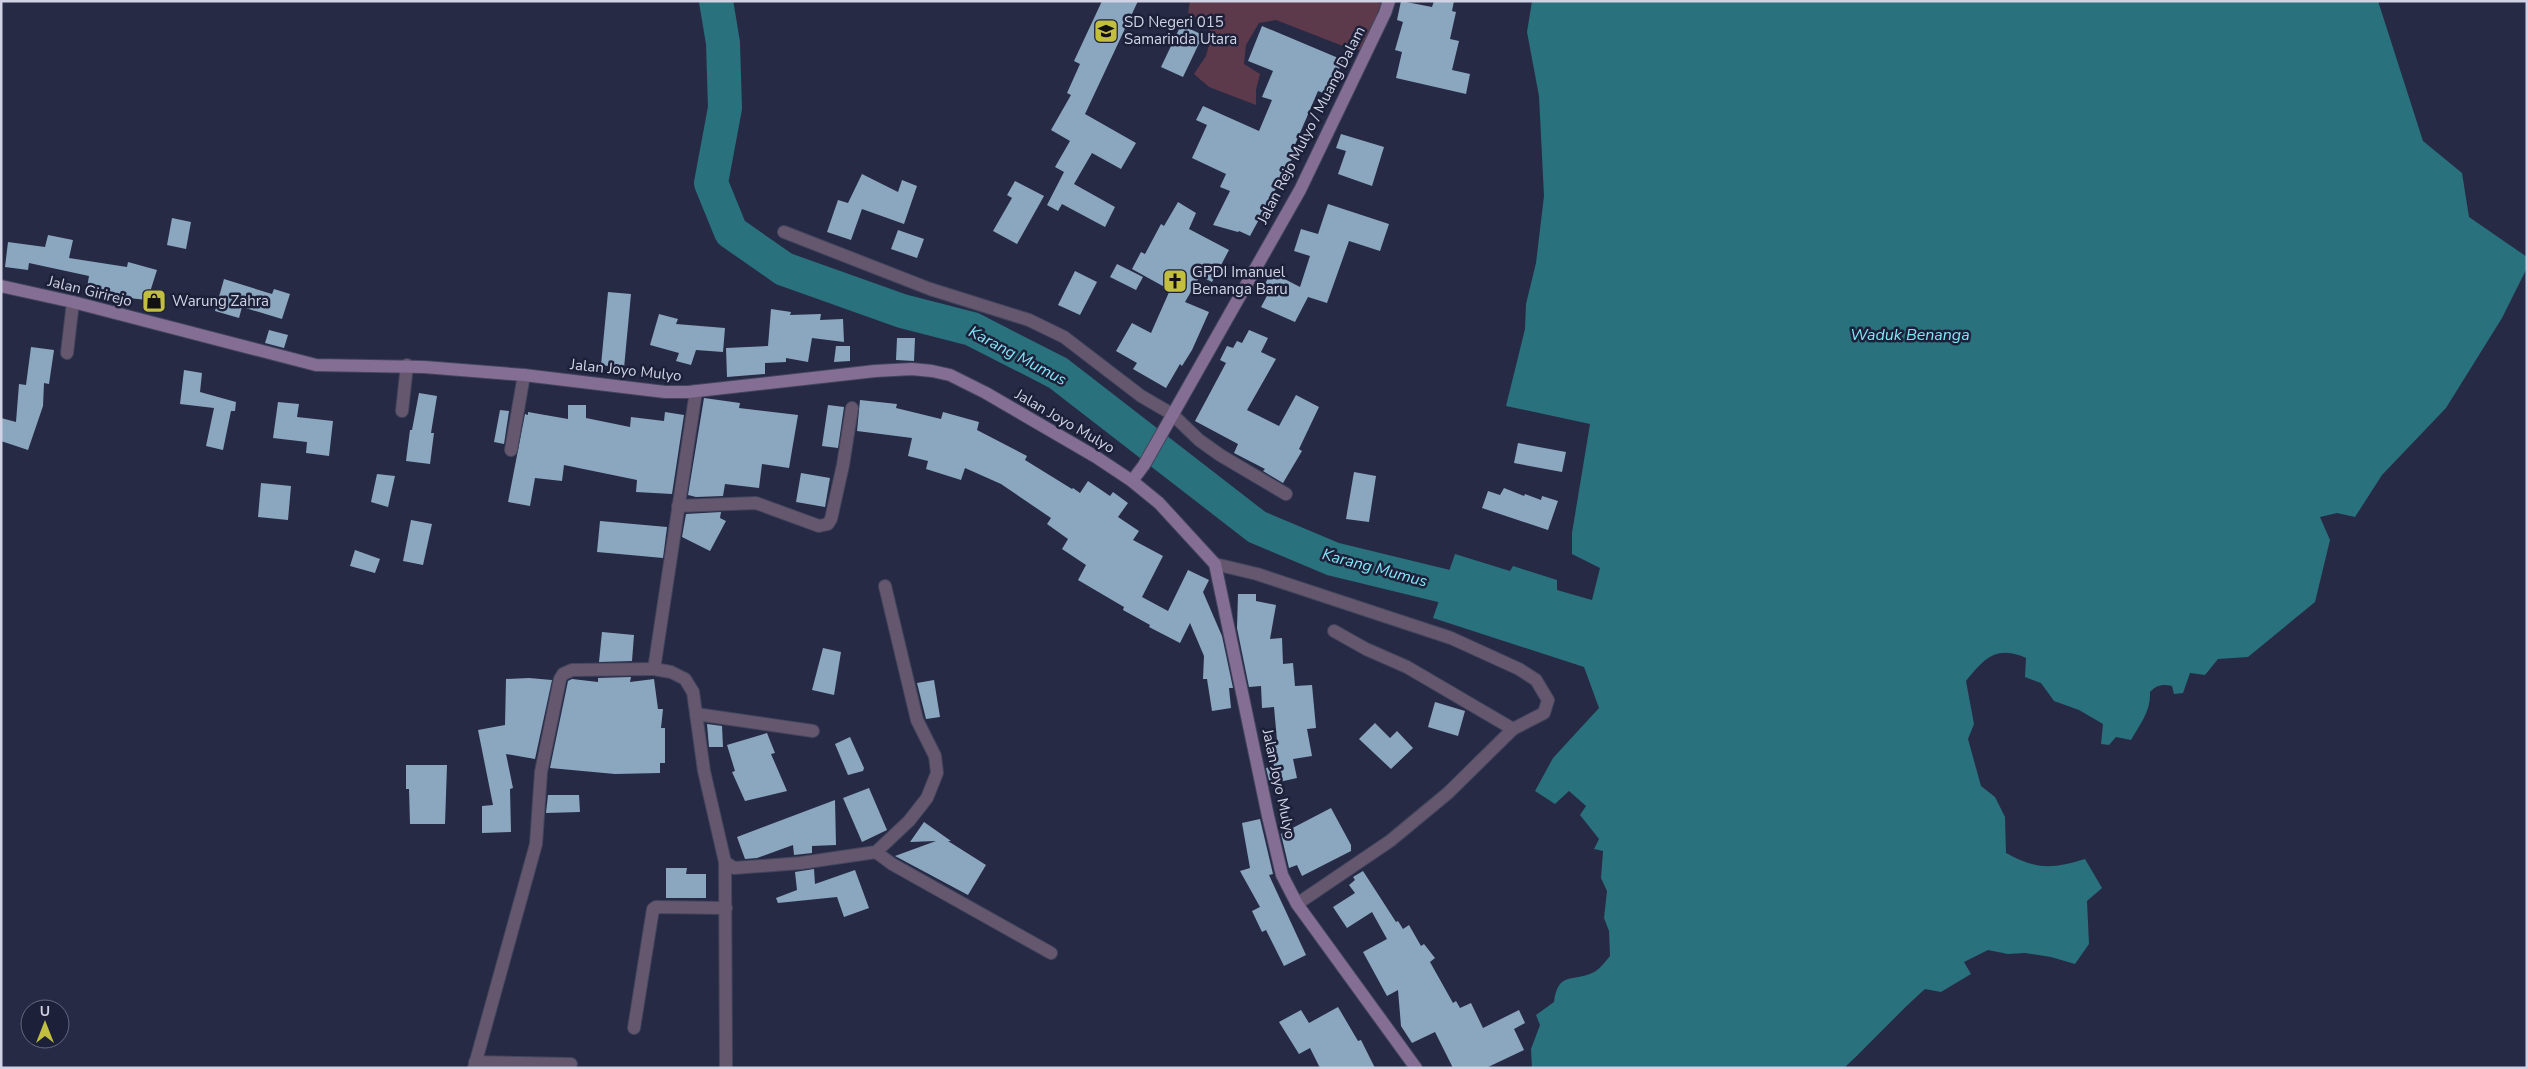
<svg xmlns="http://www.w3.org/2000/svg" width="2528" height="1069" font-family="'Nunito Sans',sans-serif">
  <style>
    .green { fill: #5d394c }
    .water { fill: #29717d }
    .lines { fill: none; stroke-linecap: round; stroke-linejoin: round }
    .river { stroke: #29717d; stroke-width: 34 }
    .building { fill: #8ba7c0 }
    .street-casing { stroke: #42455e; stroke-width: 14 }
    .secondary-casing { stroke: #42455e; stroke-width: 14 }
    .street { stroke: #65576e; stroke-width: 12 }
    .secondary { stroke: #856e93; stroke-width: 12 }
    .labels { text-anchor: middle; stroke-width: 5; stroke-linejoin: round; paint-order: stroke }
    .poi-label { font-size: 15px; fill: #d1d3e5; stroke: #1d2039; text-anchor: start }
    .street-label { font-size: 15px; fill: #d1d3e5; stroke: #1d2039 }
    .water-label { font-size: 16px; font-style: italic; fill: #83e6f8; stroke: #1d2039 }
  </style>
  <rect width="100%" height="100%" fill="#272a44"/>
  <polygon class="green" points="1190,1 1371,1 1381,3 1369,37 1361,50 1348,48 1276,20 1259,23 1246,45 1244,64 1260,74 1256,90 1256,105 1209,87 1194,74 1206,56 1212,34 1204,22 1188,13"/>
  <path class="water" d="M 1532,1 L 2378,1 L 2423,141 L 2462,173 L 2469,217 L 2527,257 L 2527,268 L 2502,318 L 2446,408 L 2382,475 L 2355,517 L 2337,513 L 2320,517 L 2330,540 L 2315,602 L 2248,657 L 2218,659 L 2205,675 L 2190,673 L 2183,693 L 2174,694 L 2172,686 C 2162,684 2157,685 2150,692 C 2151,711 2140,724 2131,740 L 2116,737 L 2109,745 L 2101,744 L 2103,724 L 2079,710 L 2054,701 L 2041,683 L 2025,677 L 2026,658 C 1996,645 1985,658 1966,681 L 1974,724 L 1968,739 L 1981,786 L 1995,797 L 2005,817 L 2006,853 C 2037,870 2053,869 2085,859 L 2102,888 L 2087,901 L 2089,944 L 2075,964 L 2051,957 L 2025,953 L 2008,954 L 1988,950 L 1964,962 L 1971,974 L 1941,992 L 1925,989 C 1897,1014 1872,1042 1844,1068 L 1532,1068 L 1531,1049 L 1540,1025 L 1536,1015 L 1554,1002 C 1558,971 1573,982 1592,973 C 1599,970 1605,962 1610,956 L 1609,931 L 1604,918 L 1607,891 L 1601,878 L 1603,851 L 1594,849 L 1599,839 L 1580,815 L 1586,806 L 1569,791 L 1555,804 L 1535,791 L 1553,758 L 1599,708 L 1584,667 L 1433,618 L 1455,554 L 1510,571 L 1513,566 L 1557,580 L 1557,590 L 1592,600 L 1600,568 L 1572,554 L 1572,533 L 1590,424 L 1506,406 L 1525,329 L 1526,304 L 1536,263 L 1544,196 L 1539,96 L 1527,32 Z"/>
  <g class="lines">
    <polyline class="river" points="716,1 723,43 725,108 711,183 731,232 784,269 902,311 972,329 1058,373 1257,527 1333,559 1444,586"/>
  </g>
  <g class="building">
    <polygon points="1102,1 1138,1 1085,114 1136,143 1121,169 1092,153 1074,184 1115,207 1105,227 1062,204 1058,211 1047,205 1064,172 1055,167 1070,141 1051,130 1071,95 1067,93 1080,64 1074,61"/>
    <polygon points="1401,1 1432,7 1434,1 1454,1 1452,11 1456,12 1450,39 1459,41 1452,70 1470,74 1466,94 1396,78 1402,52 1395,50 1403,22 1397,20"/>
    <polygon points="1181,25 1203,35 1183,77 1161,67"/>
    <polygon points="1262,26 1343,60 1328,95 1318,91 1294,147 1298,148 1250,236 1239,231 1238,232 1213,225 1230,191 1220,187 1226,174 1192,158 1207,125 1196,120 1203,106 1259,131 1272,100 1262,97 1273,71 1248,61"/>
    <polygon points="1341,134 1384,147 1372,186 1338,174 1346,151 1336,148"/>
    <polygon points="862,174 898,192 902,180 917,186 904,224 862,209 851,240 827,232 838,200 848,203"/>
    <polygon points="1015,181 1044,196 1017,244 993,231 1012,198 1007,195"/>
    <polygon points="1178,202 1196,213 1189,229 1229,250 1212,282 1200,276 1185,302 1209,312 1192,350 1182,366 1180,364 1166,388 1133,369 1137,363 1116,351 1132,323 1151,333 1170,290 1132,269 1141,252 1145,254 1161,224 1164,226"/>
    <polygon points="1328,204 1389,224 1380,251 1349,241 1327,303 1308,297 1295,322 1261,307 1268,294 1262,290 1271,272 1300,287 1310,256 1294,251 1301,229 1318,234"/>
    <polygon points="172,218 191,222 186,249 167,245"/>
    <polygon points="898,230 924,239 917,258 891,249"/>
    <polygon points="48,235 73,240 69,258 127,267 128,262 157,270 150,292 163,296 160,312 145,307 147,300 120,297 121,294 87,288 89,276 29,263 28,270 5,267 8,242 45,247"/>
    <polygon points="1117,264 1143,277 1136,290 1110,277"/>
    <polygon points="1075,271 1097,282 1080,315 1058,305"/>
    <polygon points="224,279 272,294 274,289 290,294 282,319 242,307 239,318 215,311"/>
    <polygon points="608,292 631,294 624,368 601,365"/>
    <polygon points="771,309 791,312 790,315 821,314 820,320 843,319 844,342 812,338 808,362 786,358 786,362 765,363 765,374 727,377 726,348 768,346"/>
    <polygon points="659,314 678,319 676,324 725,328 723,352 696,350 691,365 676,361 679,353 650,345"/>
    <polygon points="269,330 288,335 284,348 265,343"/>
    <polygon points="1249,330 1268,338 1261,352 1276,359 1247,410 1279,426 1296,395 1319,407 1299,449 1302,451 1283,483 1263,471 1265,469 1234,453 1238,444 1195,421 1226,363 1220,360 1227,346 1233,348 1237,341 1242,343"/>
    <polygon points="897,338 915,338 914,361 896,360"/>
    <polygon points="836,346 850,346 850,361 834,362"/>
    <polygon points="31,347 54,350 49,384 44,383 43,406 28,450 1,441 1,418 16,422 19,384 26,385"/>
    <polygon points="184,370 202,373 200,392 236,402 235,411 231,411 223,450 206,446 214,408 180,404"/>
    <polygon points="419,393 437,396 431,433 434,433 430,464 406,461 410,430 412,430"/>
    <polygon points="704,398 740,403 739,408 798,415 789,468 762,464 759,488 725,484 723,496 696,497 688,495"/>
    <polygon points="860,400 897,404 896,408 941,419 943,412 979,422 977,430 1027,456 1025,460 1072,489 1073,488 1080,493 1088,481 1110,496 1113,492 1128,503 1118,517 1139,531 1133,540 1163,556 1142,597 1168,611 1188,570 1209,580 1203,592 1222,636 1233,688 1229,688 1231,708 1212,711 1207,679 1203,679 1204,656 1190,623 1180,643 1149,627 1150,625 1123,610 1124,607 1078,580 1086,565 1062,549 1068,539 1047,524 1051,518 1001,484 965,468 961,480 926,469 928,461 908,456 912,438 857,431"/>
    <polygon points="278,402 299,404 297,417 333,421 329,456 306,453 307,442 273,438"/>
    <polygon points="568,405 586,405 586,418 630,427 631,417 664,421 665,412 684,415 672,494 636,492 637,480 564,465 562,481 535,478 530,506 508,502 525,414 528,415 528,412 568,419"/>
    <polygon points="828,405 844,407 838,448 822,446"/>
    <polygon points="500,410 509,411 504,444 494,442"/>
    <polygon points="1518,443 1566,452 1562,472 1514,463"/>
    <polygon points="1354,472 1376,476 1369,522 1346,519"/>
    <polygon points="801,473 830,478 825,507 796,502"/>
    <polygon points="377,474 395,476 388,507 371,502"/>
    <polygon points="261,483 291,486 288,520 258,517"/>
    <polygon points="1504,488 1524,496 1525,494 1541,500 1542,496 1558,501 1548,530 1482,508 1488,491 1500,495"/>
    <polygon points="721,512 720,518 726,521 710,551 682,537 686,514"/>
    <polygon points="411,520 432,524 423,565 403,561"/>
    <polygon points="600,521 667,527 663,558 597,552"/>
    <polygon points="355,550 380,559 375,573 350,566"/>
    <polygon points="1238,594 1256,594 1256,601 1276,605 1270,639 1282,638 1283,664 1293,663 1295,686 1312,685 1316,728 1307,729 1312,756 1293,759 1297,778 1270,784 1266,768 1274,766 1269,741 1277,740 1274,707 1262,708 1261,686 1249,687 1237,628"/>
    <polygon points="602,632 634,635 632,661 599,662"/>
    <polygon points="823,648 841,652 834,695 812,690"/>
    <polygon points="631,677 630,682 654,679 658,709 663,709 661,728 665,728 665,763 660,763 660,773 615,774 550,768 568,681 572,679 598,682 598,678"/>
    <polygon points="529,678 552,680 535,759 506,754 513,788 510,789 511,832 482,833 482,806 493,805 478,730 505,725 506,679"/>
    <polygon points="934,680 940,717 926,719 917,683"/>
    <polygon points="1435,702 1465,711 1458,736 1428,727"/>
    <polygon points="1375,723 1390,738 1397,731 1413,748 1391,769 1359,739"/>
    <polygon points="707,724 722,726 723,747 709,747"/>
    <polygon points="767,733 775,753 771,754 787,791 745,801 732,772 735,771 727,745"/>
    <polygon points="850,737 864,768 863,771 848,775 835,744"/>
    <polygon points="406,765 447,765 445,824 410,824 409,789 406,789"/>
    <polygon points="869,788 887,830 862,842 843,798"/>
    <polygon points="548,795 579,795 580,812 546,813"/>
    <polygon points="835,800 836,845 812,846 812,853 794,855 793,845 757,858 745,859 737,837"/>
    <polygon points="1331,808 1351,845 1351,851 1302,876 1297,865 1289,868 1281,834"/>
    <polygon points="1260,819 1273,874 1269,875 1306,955 1284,966 1266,930 1262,932 1252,911 1260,907 1240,871 1250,868 1242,823"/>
    <polygon points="924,822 951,841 948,841 986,865 968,895 895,856 936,841 910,842"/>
    <polygon points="666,868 687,868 686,874 706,874 706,898 666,898"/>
    <polygon points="814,869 815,884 855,870 869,908 844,917 837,897 778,903 776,898 797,890 795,872"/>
    <polygon points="1363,871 1396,922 1398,921 1403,929 1409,925 1421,946 1424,944 1435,958 1430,962 1453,1003 1456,1001 1460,1008 1471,1003 1483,1028 1519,1010 1525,1023 1514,1029 1524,1050 1486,1068 1453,1068 1435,1032 1412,1043 1401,1026 1398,990 1387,996 1363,952 1387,939 1372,912 1347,928 1333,907 1355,893 1349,885 1355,880 1353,877"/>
    <polygon points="1338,1007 1358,1041 1361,1040 1375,1068 1320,1068 1310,1048 1299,1054 1279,1022 1301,1010 1309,1023"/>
  </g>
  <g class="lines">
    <g class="street-casing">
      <g id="street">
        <polyline points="784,232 930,289 1029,320 1064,337 1141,396 1172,414 1199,440 1220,455 1286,494"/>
        <polyline points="67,353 73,302"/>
        <polyline points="696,391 654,669 671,672 685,679 693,692 704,771 725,862 734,868 801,863 876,852 909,821 927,798 937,773 935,756 917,720 885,586"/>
        <polyline points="402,411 407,365"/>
        <polyline points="511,450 524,375"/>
        <polyline points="678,506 756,503 819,526 828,524 831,519 843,465 852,408"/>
        <polyline points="1215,564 1257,574 1451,638 1519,669 1536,680 1548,700 1544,713 1513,729 1448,793 1390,841 1297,904"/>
        <polyline points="1334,631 1366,649 1407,667 1513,729"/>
        <polyline points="696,714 813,731"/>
        <polyline points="876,852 892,864 1051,953"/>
        <polyline points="725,862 726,1068"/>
        <polyline points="634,1028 653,909 656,907 726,908"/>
        <polyline points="475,1062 571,1064"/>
        <polyline points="474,1068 536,844 541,772 560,679 563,674 572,670 654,669"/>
      </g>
    </g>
    <g class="secondary-casing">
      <g id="secondary">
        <polyline points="1,286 73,302 316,365 424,367 524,375 665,392 688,392 875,371 912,369 932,371 950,375 986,393 1096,457 1132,481 1159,503 1215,564 1268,816 1282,875 1297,904 1416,1068"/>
        <polyline points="1132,481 1144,465 1300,190 1385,13 1389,1"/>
      </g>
    </g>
    <use href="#street" class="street"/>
    <use href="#secondary" class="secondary"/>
  </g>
  <defs>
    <g id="school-square" transform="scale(1.25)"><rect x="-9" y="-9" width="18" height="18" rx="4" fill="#c1be40" stroke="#1d2039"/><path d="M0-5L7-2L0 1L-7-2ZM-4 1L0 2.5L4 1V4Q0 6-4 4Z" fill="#111"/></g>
    <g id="church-square" transform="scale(1.25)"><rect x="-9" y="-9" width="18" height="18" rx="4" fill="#c1be40" stroke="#1d2039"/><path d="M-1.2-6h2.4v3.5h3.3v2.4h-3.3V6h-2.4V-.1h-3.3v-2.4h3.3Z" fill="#111"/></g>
    <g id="shop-square" transform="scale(1.25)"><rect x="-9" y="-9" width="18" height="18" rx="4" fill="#c1be40" stroke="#1d2039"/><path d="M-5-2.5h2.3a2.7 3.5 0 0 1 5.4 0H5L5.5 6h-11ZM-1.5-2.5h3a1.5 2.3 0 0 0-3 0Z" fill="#111"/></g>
  </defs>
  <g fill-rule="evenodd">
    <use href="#school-square" x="1106" y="31"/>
    <use href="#church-square" x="1175" y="281"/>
    <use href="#shop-square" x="154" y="301"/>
  </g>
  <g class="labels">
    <g class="poi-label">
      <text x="1124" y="27">SD Negeri 015<tspan x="1124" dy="17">Samarinda Utara</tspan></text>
      <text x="1192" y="277">GPDI Imanuel<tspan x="1192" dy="17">Benanga Baru</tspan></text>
      <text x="172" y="306">Warung Zahra</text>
    </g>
    <g class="street-label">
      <text transform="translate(1311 125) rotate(-63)" y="5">Jalan Rejo Mulyo / Muang Dalam</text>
      <text transform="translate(90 291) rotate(14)" y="5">Jalan Girirejo</text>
      <text transform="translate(626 370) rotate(6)" y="5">Jalan Joyo Mulyo</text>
      <text transform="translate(1065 421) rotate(30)" y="5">Jalan Joyo Mulyo</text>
      <text transform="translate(1279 784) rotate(78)" y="5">Jalan Joyo Mulyo</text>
    </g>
    <g class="water-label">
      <text x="1910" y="340">Waduk Benanga</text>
      <text transform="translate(1018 355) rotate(28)" y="6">Karang Mumus</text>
      <text transform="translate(1375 567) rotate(15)" y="6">Karang Mumus</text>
    </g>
  </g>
  <rect width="2528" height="1069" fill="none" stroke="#d1d3e5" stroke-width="5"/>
  <g transform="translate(45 1024)"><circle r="24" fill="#1d2039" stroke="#65687e"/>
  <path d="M0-4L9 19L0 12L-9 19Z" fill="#c1be40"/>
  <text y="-8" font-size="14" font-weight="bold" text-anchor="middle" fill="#d1d3e5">U</text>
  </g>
</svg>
